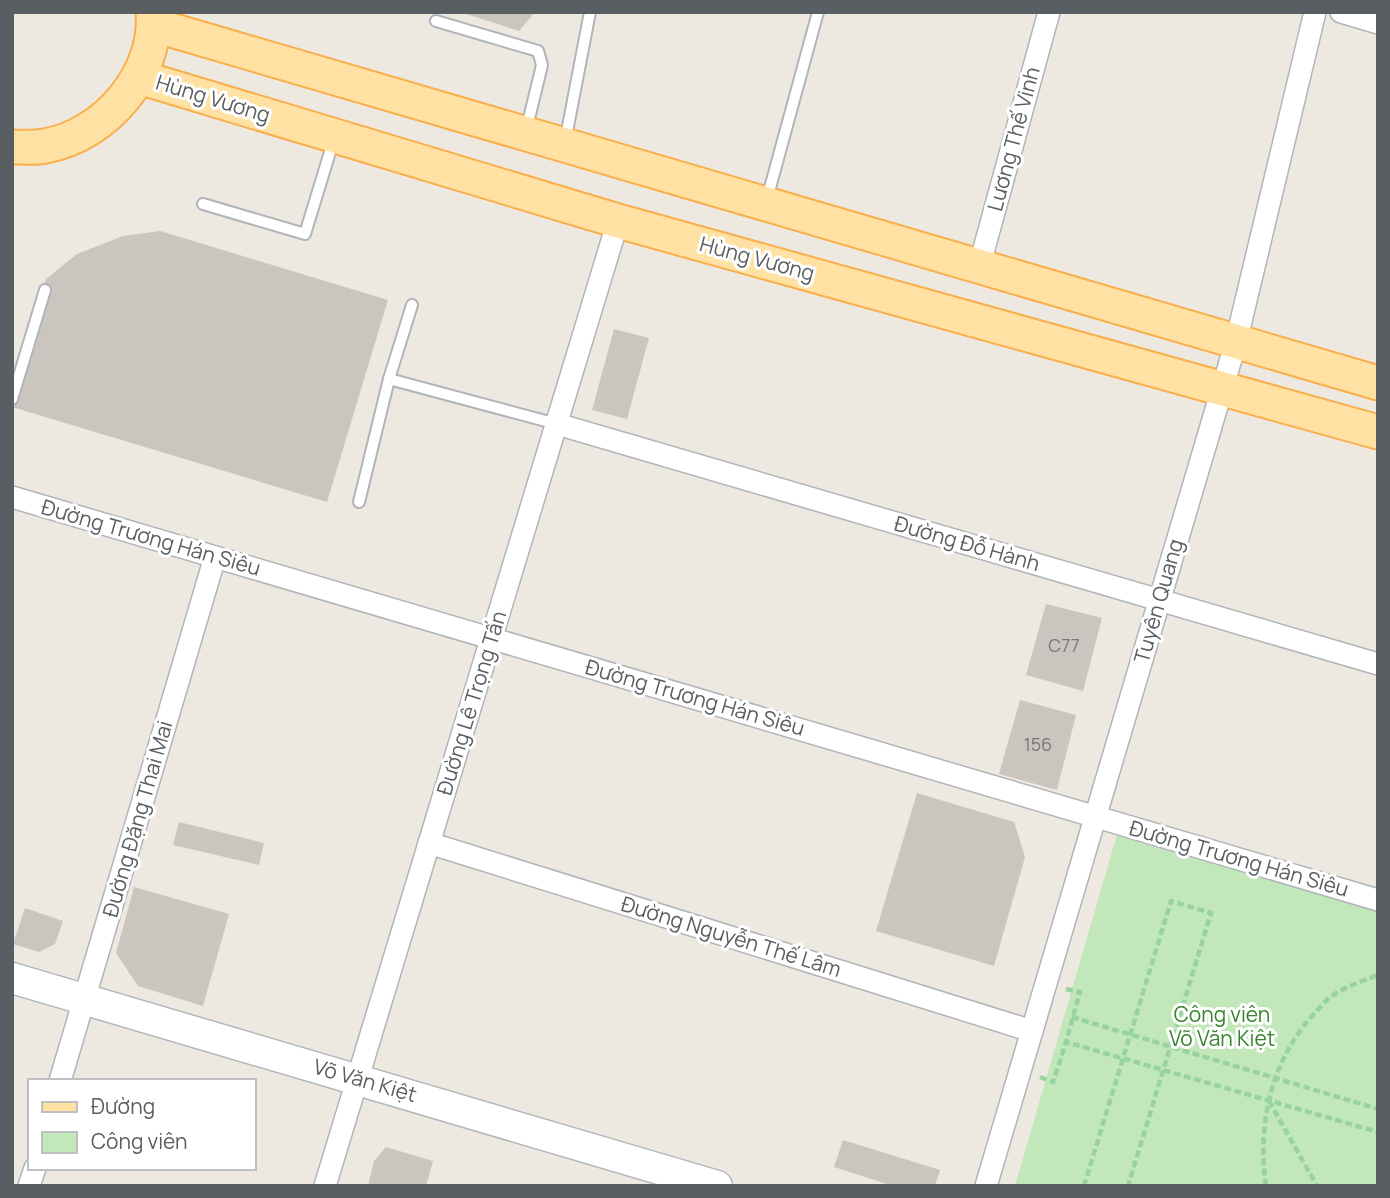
<svg xmlns="http://www.w3.org/2000/svg" width="1390" height="1198" font-family="Manrope,sans-serif">
  <style>
    .green { fill: #c1e7ba }
    .building { fill: #cac5bf }
    .lines { fill: none; stroke-linecap: round; stroke-linejoin: round }
    .lane-casing { stroke: #b1b5b9; stroke-width: 14 }
    .street-casing { stroke: #b1b5b9; stroke-width: 24 }
    .secondary-casing { stroke: #b2b7bc; stroke-width: 33 }
    .primary-casing { stroke: #f9af4d; stroke-width: 37 }
    .path { stroke: #98d29f; stroke-width: 4.5; stroke-dasharray: 7 3.5; stroke-linecap: butt }
    .lane { stroke: #fff; stroke-width: 10 }
    .street { stroke: #fff; stroke-width: 21 }
    .secondary { stroke: #fff; stroke-width: 30 }
    .primary { stroke: #ffe2a3; stroke-width: 33 }
    .labels { text-anchor: middle; stroke-width: 6; stroke-linejoin: round; paint-order: stroke }
    .number-label { font-size: 18px; fill: #757879 }
    .street-label { font-size: 21px; fill: #595e62; stroke: #fff }
    .park-label { font-size: 21px; fill: #38832e; stroke: #fff }
  </style>
  <rect width="100%" height="100%" fill="#ede8e0"/>
  <polygon class="green" points="1118,831 1378,908 1378,1186 1015,1186"/>
  <g class="building">
    <polygon points="460,12 535,12 519,31"/>
    <polygon points="160,231 388,300 327,502 12,407 12,389 46,279 77,254 123,236"/>
    <polygon points="614,329 649,338 627,419 592,410"/>
    <polygon points="1046,604 1102,618 1083,691 1026,675"/>
    <polygon points="1020,700 1076,715 1057,790 999,774"/>
    <polygon points="917,793 1014,822 1025,857 994,966 876,931"/>
    <polygon points="179,822 264,843 259,865 173,845"/>
    <polygon points="134,887 229,914 203,1006 138,986 116,953"/>
    <polygon points="25,908 63,921 55,944 39,952 13,944"/>
    <polygon points="843,1140 940,1170 935,1186 893,1186 834,1167"/>
    <polygon points="386,1147 433,1161 426,1186 368,1186 374,1161"/>
  </g>
  <g class="lines">
    <g class="lane-casing">
      <g id="lane">
        <polyline points="436,21 538,51 542,65 526,131"/>
        <polyline points="565,142 590,12"/>
        <polyline points="767,199 818,12"/>
        <polyline points="203,204 305,234 334,139"/>
        <polyline points="389,379 557,424"/>
        <polyline points="12,399 45,290"/>
        <polyline points="359,502 389,379 412,305"/>
      </g>
    </g>
    <g class="street-casing">
      <g id="street">
        <polyline points="1341,12 1378,23"/>
        <polyline points="979,267 1049,12"/>
        <polyline points="557,424 1378,664"/>
        <polyline points="12,497 1378,900"/>
        <polyline points="429,843 1032,1031"/>
        <polyline points="60,1081 215,557"/>
        <polyline points="29,1186 35,1168"/>
        <polyline points="325,1186 618,221"/>
        <polyline points="986,1186 1236,342 1315,12"/>
      </g>
    </g>
    <g class="secondary-casing">
      <polyline id="secondary" points="12,978 717,1186"/>
    </g>
    <g class="primary-casing">
      <g id="primary">
        <polyline points="154,25 1378,383"/>
        <polyline points="139,77 618,221 1378,432"/>
        <path d="M 12,147 C 23,147 35,148 45,146 C 106,135 158,74 153,12"/>
      </g>
    </g>
    <g class="path">
      <polyline points="1066,989 1080,992 1066,1042 1378,1132"/>
      <polyline points="1072,1017 1378,1109"/>
      <polyline points="1040,1077 1053,1082 1066,1042"/>
      <polyline points="1269,1101 1317,1186"/>
      <polyline points="1084,1186 1171,901 1211,913 1128,1186"/>
      <path d="M 1266,1186 C 1257,1124 1271,1060 1314,1014 C 1320,1008 1326,999 1333,995 C 1347,986 1363,981 1378,975"/>
    </g>
    <use href="#lane" class="lane"/>
    <use href="#street" class="street"/>
    <use href="#secondary" class="secondary"/>
    <use href="#primary" class="primary"/>
  </g>
  <g class="labels">
    <g class="number-label">
      <text x="1064" y="652">C77</text>
      <text x="1038" y="751">156</text>
    </g>
    <g class="street-label">
      <text transform="translate(213 99) rotate(17)" y="7">Hùng Vương</text>
      <text transform="translate(1014 139) rotate(-75)" y="7">Lương Thế Vinh</text>
      <text transform="translate(757 259) rotate(15)" y="7">Hùng Vương</text>
      <text transform="translate(151 538) rotate(16)" y="7">Đường Trương Hán Siêu</text>
      <text transform="translate(967 544) rotate(16)" y="7">Đường Đỗ Hành</text>
      <text transform="translate(1159 601) rotate(-74)" y="7">Tuyên Quang</text>
      <text transform="translate(695 698) rotate(16)" y="7">Đường Trương Hán Siêu</text>
      <text transform="translate(472 703) rotate(-73)" y="7">Đường Lê Trọng Tấn</text>
      <text transform="translate(138 819) rotate(-74)" y="7">Đường Đặng Thai Mai</text>
      <text transform="translate(1239 859) rotate(16)" y="7">Đường Trương Hán Siêu</text>
      <text transform="translate(731 937) rotate(17)" y="7">Đường Nguyễn Thế Lâm</text>
      <text transform="translate(365 1081) rotate(16)" y="7">Võ Văn Kiệt</text>
    </g>
    <g class="park-label">
      <text x="1222" y="1022">Công viên<tspan x="1222" dy="24">Võ Văn Kiệt</tspan></text>
    </g>
  </g>
  <rect width="1390" height="1198" fill="none" stroke="#595e62" stroke-width="28"/>
  <rect x="28" y="1079" width="228" height="91" fill="#ffffff" stroke="#bdbfc0" stroke-width="2"/>
  <rect x="42" y="1102" width="35" height="10" fill="#ffe2a3" stroke="#bdbfc0" stroke-width="2"/>
  <text x="91" y="1114" font-size="21" fill="#595e62">Đường</text>
  <rect x="42" y="1132" width="35" height="21" fill="#c1e7ba" stroke="#bdbfc0" stroke-width="2"/>
  <text x="91" y="1149" font-size="21" fill="#595e62">Công viên</text>
</svg>
